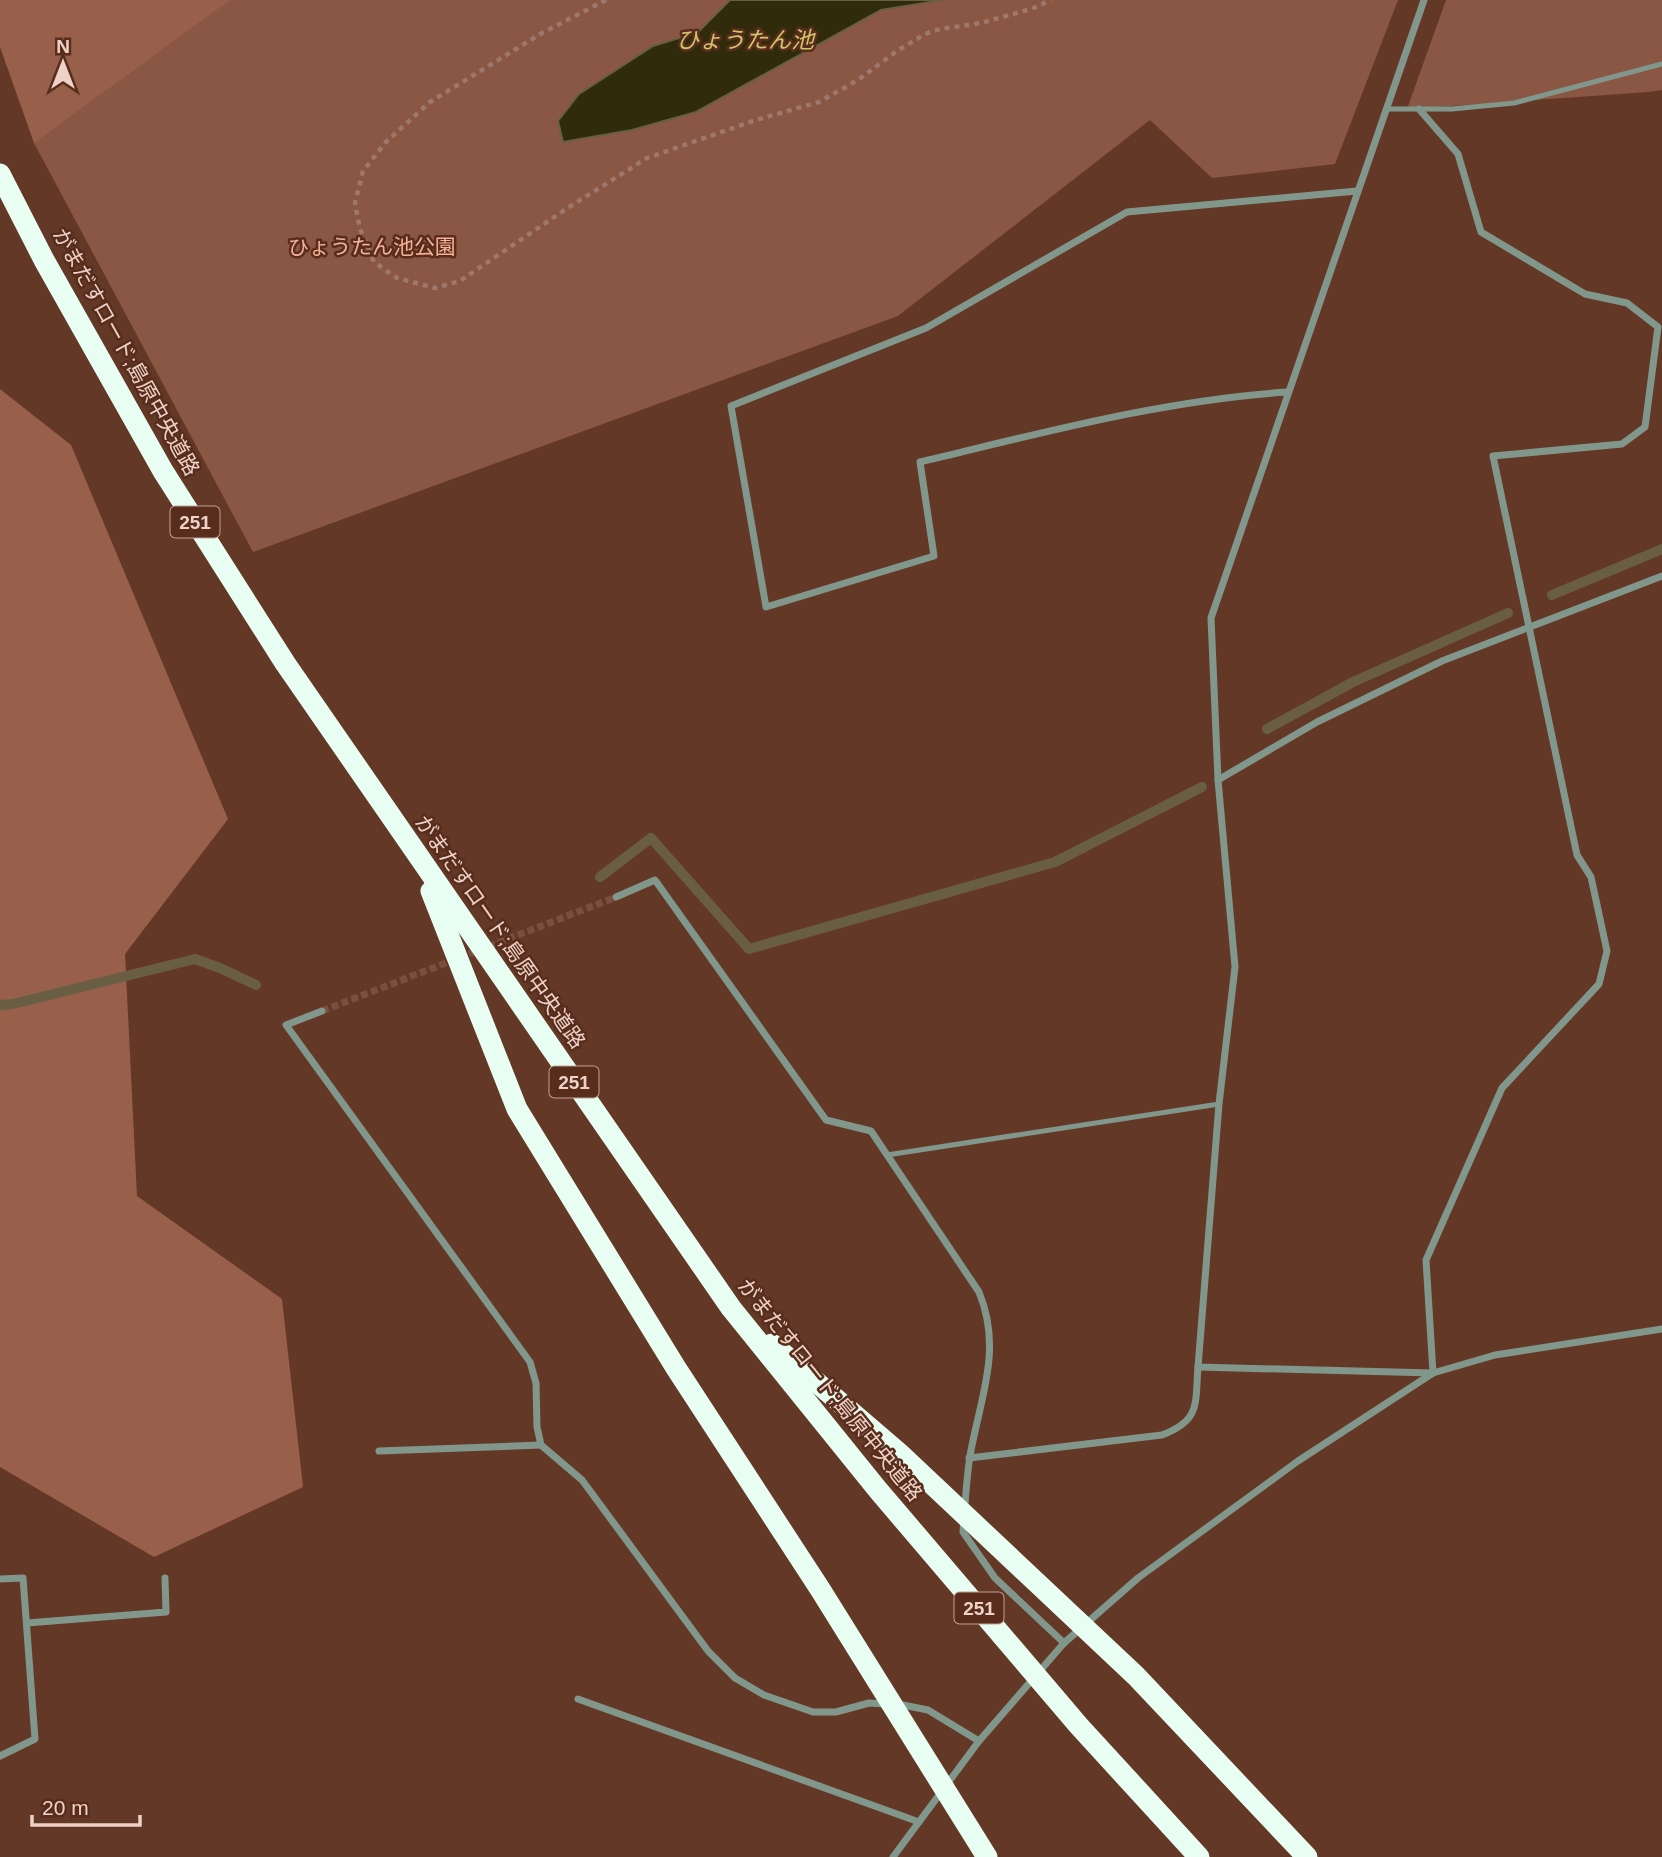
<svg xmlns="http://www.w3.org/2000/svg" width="1662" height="1857" font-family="Helvetica,'Noto Sans JP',sans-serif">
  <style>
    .green { fill: #895744 }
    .forest { fill: #985f4a }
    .water { fill: #302c0b; stroke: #695e44; stroke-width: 2 }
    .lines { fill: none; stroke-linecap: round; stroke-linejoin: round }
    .stream { stroke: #695e44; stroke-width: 10 }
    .street-tunnel { stroke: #794f3f; stroke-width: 7; stroke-dasharray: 7 3.5; stroke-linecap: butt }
    .path { stroke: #9e786a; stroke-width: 4.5; stroke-dasharray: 5 5; stroke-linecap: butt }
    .lane { stroke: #81978b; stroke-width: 5 }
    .street { stroke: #81978b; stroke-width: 7 }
    .highway { stroke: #e8fef2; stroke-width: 21 }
    .labels { text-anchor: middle; stroke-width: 5; stroke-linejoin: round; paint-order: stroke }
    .shield { fill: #582d1c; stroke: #c1a094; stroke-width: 2 }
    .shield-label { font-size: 19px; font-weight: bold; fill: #eed2c8 }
    .park-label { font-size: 21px; fill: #f6b096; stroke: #582d1c }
    .street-label { font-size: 21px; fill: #eed2c8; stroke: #582d1c }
    .water-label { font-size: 23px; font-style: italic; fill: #d0c46a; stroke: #582d1c }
  </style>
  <rect width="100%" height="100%" fill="#643827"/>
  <g class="green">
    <polygon points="71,0 1398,0 1335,164 1212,178 1150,120 898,316 253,552 34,143"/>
    <polygon points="1446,0 1662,0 1662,90 1649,92 1407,109"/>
  </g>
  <g class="forest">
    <polygon points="0,0 230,0 34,143 0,47"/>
    <polygon points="0,389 71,445 228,819 125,954 137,1196 282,1299 303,1487 154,1557 0,1467"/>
  </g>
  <polygon class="water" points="730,0 943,0 881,10 696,112 632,130 563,142 558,121 579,94 653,46 698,32"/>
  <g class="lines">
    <g class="stream">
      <polyline points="1552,595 1662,549"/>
      <polyline points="1267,729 1353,682 1508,613"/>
      <polyline points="600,877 651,838 749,949 1055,862 1202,787"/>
      <polyline points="0,1005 13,1004 195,959 220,968 256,985"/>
    </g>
    <polyline class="street-tunnel" points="322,1011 616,897"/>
    <polyline class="path" points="606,0 542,33 430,102 386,142 363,171 355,203 360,229 374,262 397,278 435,288 460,281 566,209 647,158 756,120 819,102 858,80 897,51 925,34 940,29 981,23 1031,9 1051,0"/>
    <g class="lane">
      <polyline points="1386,109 1452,109 1514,103 1662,64"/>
      <polyline points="887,1155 1219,1104"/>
    </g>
    <g class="street">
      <polyline points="1419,109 1458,154 1481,232 1585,294 1627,303 1658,327 1645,427 1622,444 1493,456 1577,855 1591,877 1607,951 1599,984 1502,1088 1426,1260 1433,1373"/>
      <path d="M 1288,392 C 1163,400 1042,433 920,462 L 934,556 L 766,607 L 731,406 L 926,328 L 1127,212 L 1357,191"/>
      <polyline points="1218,780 1211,618 1424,0"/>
      <path d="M 616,897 L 655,880 L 826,1120 L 871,1131 L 979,1292 C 1003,1350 980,1398 970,1456 C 966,1481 965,1507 963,1532 L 995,1578 L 1064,1643"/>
      <polyline points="322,1011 286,1025 530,1362 536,1383 537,1427 541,1445 582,1480 708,1651 735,1678 764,1695 813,1712 836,1712 869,1703 886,1704"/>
      <polyline points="1433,1373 1198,1367 1219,1104 1235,967 1218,780 1317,722 1442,661 1662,576"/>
      <polyline points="379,1451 541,1445"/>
      <path d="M 969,1458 L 1162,1435 C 1201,1420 1195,1404 1198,1367"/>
      <polyline points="0,1579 23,1578 35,1739 0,1756"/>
      <polyline points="27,1623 166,1612 165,1578"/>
      <polyline points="578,1699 919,1822"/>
      <polyline points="898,1704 928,1710 979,1741"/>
      <polyline points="893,1857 979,1741 1064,1643 1138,1578 1298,1461 1433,1373 1495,1355 1662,1329"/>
    </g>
    <g class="highway">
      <polyline points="0,174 44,260 163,471 285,663 731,1308 878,1490 1079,1726 1199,1857"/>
      <polyline points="431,891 517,1109 676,1368 820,1589 987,1857"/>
      <polyline points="772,1344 899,1453 1136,1676 1307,1857"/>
    </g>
  </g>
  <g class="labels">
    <g class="shield">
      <rect x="170.5" y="506.5" width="49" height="31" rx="5"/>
      <rect x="549.5" y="1066.5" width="49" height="31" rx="5"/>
      <rect x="954.5" y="1592.5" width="49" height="31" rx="5"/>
    </g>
    <g class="shield-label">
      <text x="195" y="529">251</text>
      <text x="574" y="1089">251</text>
      <text x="979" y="1615">251</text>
    </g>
    <g class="park-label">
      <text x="372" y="254">ひょうたん池公園</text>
    </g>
    <g class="street-label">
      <text transform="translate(126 352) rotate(61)" y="7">がまだすロード;島原中央道路</text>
      <text transform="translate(500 932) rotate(55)" y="7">がまだすロード;島原中央道路</text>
      <text transform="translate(830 1390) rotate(51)" y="7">がまだすロード;島原中央道路</text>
    </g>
    <g class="water-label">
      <text x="745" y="48">ひょうたん池</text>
    </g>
  </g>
  <g transform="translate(63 63)" stroke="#582d1c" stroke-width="5" paint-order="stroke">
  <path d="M0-5L12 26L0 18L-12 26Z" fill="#eed2c8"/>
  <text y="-10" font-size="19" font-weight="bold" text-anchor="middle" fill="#eed2c8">N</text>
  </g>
  <path d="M32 1815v10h108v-10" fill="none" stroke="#eed2c8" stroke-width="3.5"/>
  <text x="42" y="1815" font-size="21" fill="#eed2c8" stroke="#582d1c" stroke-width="5" paint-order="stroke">20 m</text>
</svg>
